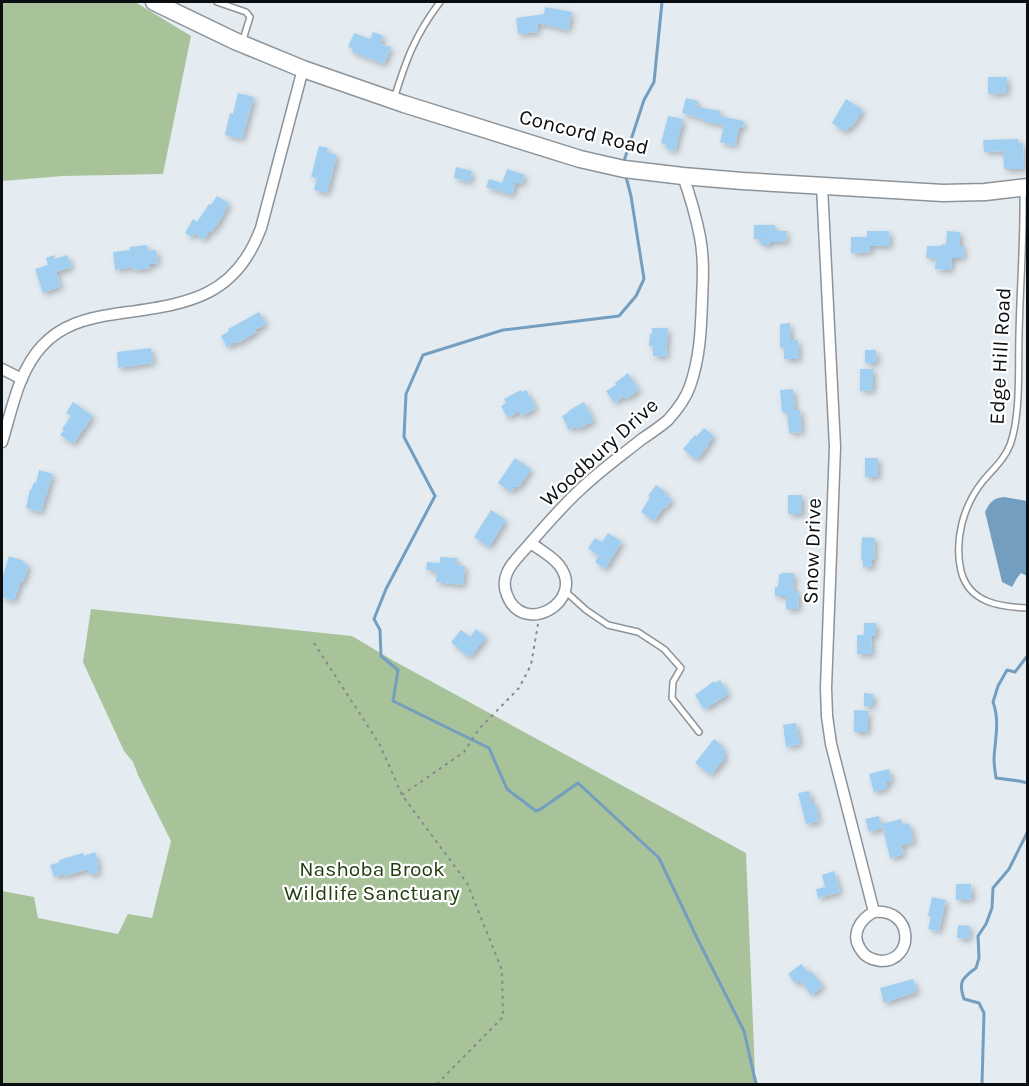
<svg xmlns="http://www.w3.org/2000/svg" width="1029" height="1086" font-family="Karla,sans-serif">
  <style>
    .green { fill: #a8c39a }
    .water { fill: #749ec0 }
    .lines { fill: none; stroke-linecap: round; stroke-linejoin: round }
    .stream { stroke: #749ec0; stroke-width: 3 }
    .building { fill: #a1cff1; filter: url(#shadow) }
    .service-casing { stroke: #8c9399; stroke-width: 8 }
    .minor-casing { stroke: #8c9399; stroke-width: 13 }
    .secondary-casing { stroke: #8c9399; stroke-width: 19 }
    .path { stroke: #848a8e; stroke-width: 2; stroke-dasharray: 3 4.5; stroke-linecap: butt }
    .service { stroke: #fff; stroke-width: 5 }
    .minor { stroke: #fff; stroke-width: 10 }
    .secondary { stroke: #fff; stroke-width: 16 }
    .labels { text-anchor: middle; stroke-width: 4.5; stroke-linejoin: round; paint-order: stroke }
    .street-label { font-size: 21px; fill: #0b0e10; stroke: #fff }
    .park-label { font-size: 21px; fill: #213d0e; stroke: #fff }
  </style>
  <defs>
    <filter id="shadow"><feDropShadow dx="3" dy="3" stdDeviation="3" flood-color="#0004"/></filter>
  </defs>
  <rect width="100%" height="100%" fill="#e4ecf2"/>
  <g class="green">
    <polygon points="2,2 135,2 191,36 163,174 63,176 2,181"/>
    <polygon points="91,609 352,636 394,661 746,853 755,1074 758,1084 2,1084 2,891 34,897 38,918 118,934 128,914 152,918 171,841 138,775 133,762 124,751 83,662"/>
  </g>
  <path class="water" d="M 1004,497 L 1027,501 L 1027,576 L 1021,573 L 1017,578 L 1012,587 L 1002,582 L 985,512 C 990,502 993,498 1004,497 Z"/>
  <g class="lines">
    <g class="stream">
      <polyline points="624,161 644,100 654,82 662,2"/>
      <polyline points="626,177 631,196 644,279 636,296 619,316 503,330 423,355 406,394 404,437 435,496 386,589 374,619 380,630 381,656 398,670 393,701 489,748 507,789 536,811 541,809 578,783 659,858 697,938 740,1023 744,1031 756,1084"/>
      <path d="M 1028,655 L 1015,672 L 1007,670 L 998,686 L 993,702 C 1000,721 995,739 994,759 C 994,765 995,771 996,778 L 1019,781 L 1028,783"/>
      <path d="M 982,1084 L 984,1013 L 979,1003 L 964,999 C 958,982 962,978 976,968 L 979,958 L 978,936 L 986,924 L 992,908 L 993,888 L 1009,869 L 1028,831"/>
    </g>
  </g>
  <g class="building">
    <polygon points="545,7 572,12 568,30 537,23 538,32 518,34 516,18 544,14"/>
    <polygon points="373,32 383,36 380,44 391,47 384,64 352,52 353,49 348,47 354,33 370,39"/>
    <polygon points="988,77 1007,77 1007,93 988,94"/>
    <polygon points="238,93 254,97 242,139 225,135 230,113 233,114"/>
    <polygon points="686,98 698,101 697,107 721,111 720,116 744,121 743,128 739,128 735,146 720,142 724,125 702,121 703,119 682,113"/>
    <polygon points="846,99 863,110 852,127 850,126 845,132 832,123"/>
    <polygon points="668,116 683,119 675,151 666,149 667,145 661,143"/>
    <polygon points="1016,139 1018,139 1019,143 1023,143 1024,169 1004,169 1003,151 984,152 983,140"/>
    <polygon points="319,146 328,148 327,152 337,155 327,193 314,190 317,178 311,177"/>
    <polygon points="456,167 472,171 470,182 454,178"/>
    <polygon points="507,169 525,175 522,184 516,182 512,195 486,187 489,179 502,183"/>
    <polygon points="217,196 229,203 217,226 216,225 212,232 210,230 204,240 194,233 192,237 185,233 193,219 197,222 209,204 211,205"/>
    <polygon points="754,225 775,225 775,231 787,231 786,242 770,242 770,245 761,245 761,239 754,239"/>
    <polygon points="867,231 889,231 890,246 870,246 870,252 851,253 851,237 867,237"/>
    <polygon points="947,231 960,232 960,246 964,246 963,258 952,258 951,270 935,269 936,258 926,258 927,246 941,246 942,244 946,245"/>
    <polygon points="147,245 148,251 156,250 158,263 150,264 150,268 133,270 133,267 115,270 113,252 130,250 130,247"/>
    <polygon points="54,255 55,259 67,255 72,267 56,272 61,286 43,293 35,269 48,265 46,258"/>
    <polygon points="259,312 266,324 255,330 257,332 238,343 237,342 227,347 221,336 229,331 228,329"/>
    <polygon points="790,323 791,340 798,340 799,359 784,359 784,347 780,347 780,324"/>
    <polygon points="652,328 668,328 666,357 653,356 653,346 649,346 650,333 652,334"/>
    <polygon points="151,348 153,363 118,368 117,352"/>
    <polygon points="865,350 876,350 877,363 865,363"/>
    <polygon points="860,369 873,369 873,390 860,391"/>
    <polygon points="628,373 639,390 626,399 624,396 614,403 606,391 616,385 615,383"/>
    <polygon points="793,389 795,410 800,410 802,432 789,433 787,412 782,412 780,390"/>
    <polygon points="521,390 522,392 526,390 536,408 522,416 519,411 508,418 501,406 506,403 504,399"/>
    <polygon points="73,402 93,416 73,444 60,435 64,430 62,429 71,416 66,413"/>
    <polygon points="584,402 594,421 578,429 576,426 569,430 562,416 569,412 568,411"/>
    <polygon points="704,428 714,436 707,445 708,446 696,460 683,449 695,435 697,436"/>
    <polygon points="515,458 531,469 519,487 516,486 511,492 498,483"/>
    <rect x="865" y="458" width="13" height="19"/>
    <polygon points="39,470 53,474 41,512 26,508 30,489 31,490 34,482 36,483"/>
    <polygon points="656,485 666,492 664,494 672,499 666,508 664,507 654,521 641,512 650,497 648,496"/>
    <rect x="788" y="495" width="14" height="19"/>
    <polygon points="491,510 506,520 489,547 474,537"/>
    <polygon points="608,533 622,542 605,569 595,562 599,556 588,548 595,538 602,542"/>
    <polygon points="862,537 875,538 874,560 872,560 872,567 863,567 863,560 861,559"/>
    <polygon points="9,556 24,561 23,563 29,565 23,582 21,581 14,601 2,597 2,579"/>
    <polygon points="440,557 457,558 457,565 465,566 463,585 436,582 437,571 426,570 427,562 440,563"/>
    <polygon points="782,573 794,573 793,591 799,591 798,609 786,609 786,596 775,596 775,587 778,587 779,574 782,574"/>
    <polygon points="864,623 876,623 876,636 871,636 872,654 857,654 857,635 864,635"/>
    <polygon points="476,629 486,637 470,657 468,655 467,656 451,642 461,630 470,637"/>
    <polygon points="720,680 729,694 704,709 695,695 714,681 715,683"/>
    <polygon points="864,693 873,694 873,706 864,706"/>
    <polygon points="854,710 868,711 868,732 854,732"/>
    <polygon points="796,723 800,744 786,747 783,725"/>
    <polygon points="714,739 723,746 721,748 726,752 723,756 725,758 711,775 695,763"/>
    <polygon points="889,769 892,781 886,782 887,788 874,792 869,774"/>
    <polygon points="809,791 812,803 815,803 819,821 806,824 798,793"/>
    <polygon points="879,816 882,828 869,832 865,819"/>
    <polygon points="901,819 903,825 909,823 914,842 901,845 904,854 890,858 882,824"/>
    <polygon points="95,852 99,865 97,866 99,873 90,875 88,869 65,876 64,874 54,877 50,865 60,862 59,860 83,853 84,856"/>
    <polygon points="834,871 840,892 818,898 816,889 825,887 822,875"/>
    <polygon points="956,884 971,884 972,899 956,900"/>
    <polygon points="932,897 946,900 939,931 928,929 931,917 928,916"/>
    <polygon points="958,925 970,926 969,939 957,938"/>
    <polygon points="801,964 809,973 811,971 823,986 811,995 800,980 796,984 788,974"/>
    <polygon points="913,979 917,992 884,1003 880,988"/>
  </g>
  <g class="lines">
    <g class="service-casing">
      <g id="service">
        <polyline points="217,2 246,12 250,17 242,43"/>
        <path d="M 394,99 C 406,60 415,35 440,2"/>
        <path d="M 1023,189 C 1024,238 1020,286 1019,335 C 1018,367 1021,415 1010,445 C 1004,460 993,469 983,481 C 963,506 954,540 961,571 C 969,603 1000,607 1028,608"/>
        <polyline points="565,591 586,610 608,625 638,632 664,649 681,668 673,682 672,698 699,732"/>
      </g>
    </g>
    <g class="minor-casing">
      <g id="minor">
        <path d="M 822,186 L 835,447 L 826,688 L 827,716 L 831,744 L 874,912 C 860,919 850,935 861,950 C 865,957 873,960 881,961 C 915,961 914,908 874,912"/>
        <polyline points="2,369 22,379"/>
        <path d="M 2,442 C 12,410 18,372 42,346 C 61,325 87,318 115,314 C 183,304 234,301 261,228 L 303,69"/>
        <path d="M 531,543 C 540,550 552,556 559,565 C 587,601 523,638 507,595 C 504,588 504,580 507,573 C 511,563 520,555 526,548 C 544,527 562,506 582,488 C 601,470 622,455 642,439 C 651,433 660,427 668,420 C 677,410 686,398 690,386 C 700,358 701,329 702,301 C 703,279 704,258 700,237 C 696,216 690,196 683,176"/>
      </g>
    </g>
    <g class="secondary-casing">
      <polyline id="secondary" points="154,2 235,41 303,69 404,104 580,159 624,169 683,176 742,181 943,193 985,192 1028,187"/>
    </g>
    <g class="path">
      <polyline points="314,643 380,745 402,795 467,883 502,970 503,1017 437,1084"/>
      <polyline points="402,795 464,752 479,729 519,688 531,665 538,624"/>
    </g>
    <use href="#service" class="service"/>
    <use href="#minor" class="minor"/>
    <use href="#secondary" class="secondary"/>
  </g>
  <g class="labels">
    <g class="street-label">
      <text transform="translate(584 132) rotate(14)" y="7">Concord Road</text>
      <text transform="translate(1000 356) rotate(-87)" y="7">Edge Hill Road</text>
      <text transform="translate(599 452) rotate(-42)" y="7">Woodbury Drive</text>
      <text transform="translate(812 551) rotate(-88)" y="7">Snow Drive</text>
    </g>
    <g class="park-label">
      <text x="372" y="876">Nashoba Brook<tspan x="372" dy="24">Wildlife Sanctuary</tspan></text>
    </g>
  </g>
  <rect width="1029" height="1086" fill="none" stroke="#0b0e10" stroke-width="6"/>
</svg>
